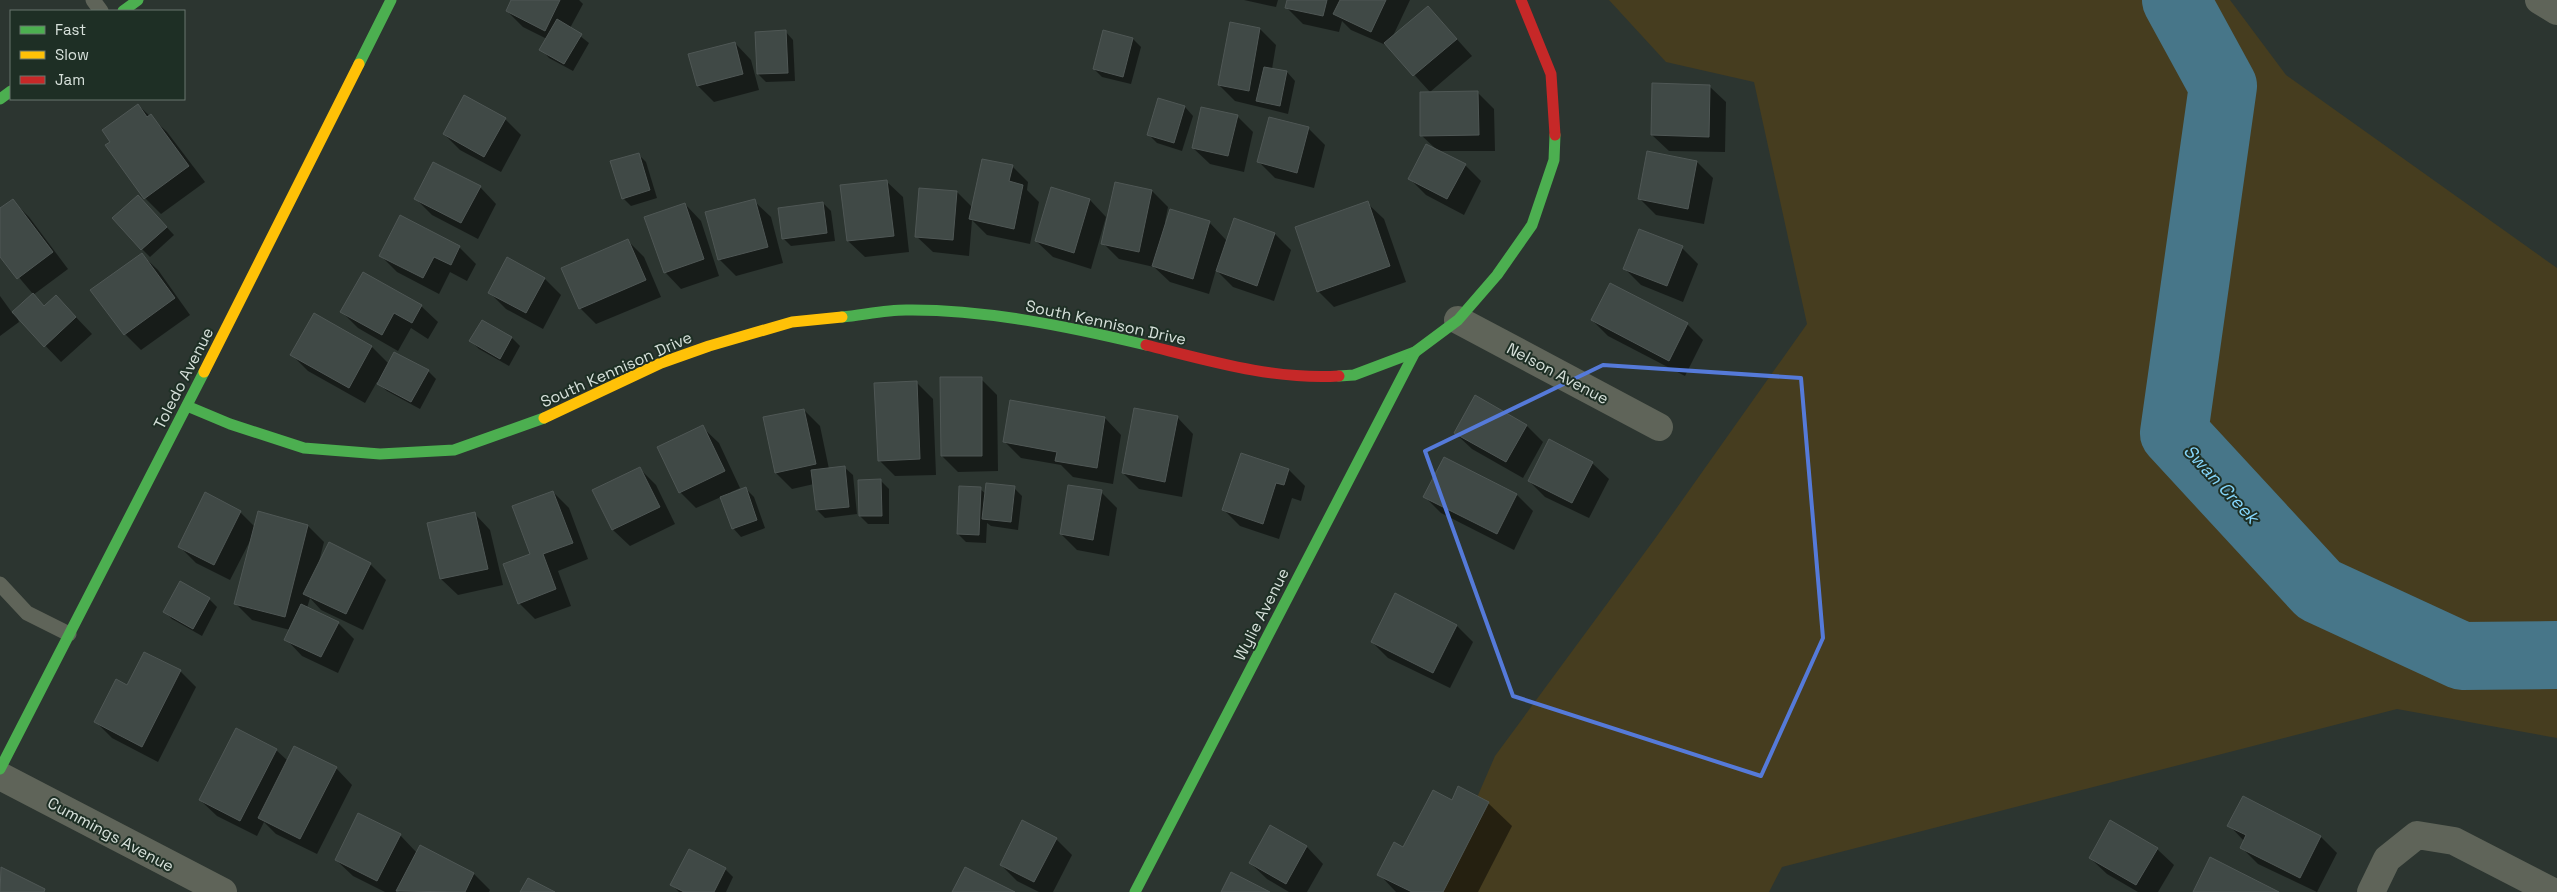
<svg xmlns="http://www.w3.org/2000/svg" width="2557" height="892" font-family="'Space Grotesk',sans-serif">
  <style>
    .green { fill: #463d1f }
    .shadow { fill: #0007 }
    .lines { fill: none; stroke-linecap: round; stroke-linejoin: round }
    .river { stroke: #477689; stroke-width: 68 }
    .building { fill: #404946; stroke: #4f5755 }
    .lane { stroke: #5f6459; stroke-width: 15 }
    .street { stroke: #5f6459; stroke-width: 28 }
    .fast { stroke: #4caf50; stroke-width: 11 }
    .slow { stroke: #ffc107; stroke-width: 11 }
    .jam { stroke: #c62828; stroke-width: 11 }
    .marked { fill: none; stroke: #557ad9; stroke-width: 4; stroke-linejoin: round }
    .labels { text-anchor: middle; stroke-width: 4; stroke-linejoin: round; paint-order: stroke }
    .street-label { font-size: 16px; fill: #d7e1db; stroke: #1e2f25 }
    .water-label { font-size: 18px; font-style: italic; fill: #85d5fa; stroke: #1e2f25 }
  </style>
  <rect width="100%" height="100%" fill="#2c3530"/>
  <polygon class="green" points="1609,0 2230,0 2286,75 2557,268 2557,738 2397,709 1782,867 1769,892 1436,892 1495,756 1654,540 1807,324 1754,82 1666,62"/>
  <g class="shadow">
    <polygon points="513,0 579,0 583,4 570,28 589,43 573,71 549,58 541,49 547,39 523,27 507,11"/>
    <polygon points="1244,0 1278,0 1276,7"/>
    <polygon points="1288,0 1410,0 1392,38 1428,7 1472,56 1430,92 1388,46 1351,30 1342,21 1339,32 1303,24 1286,7"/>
    <polygon points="1260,29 1276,45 1272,69 1287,72 1295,81 1288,114 1235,101 1219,85"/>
    <polygon points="785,31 793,40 795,81 766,82 758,74"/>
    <polygon points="1104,32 1133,39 1141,47 1131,84 1102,77 1094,69"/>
    <polygon points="735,43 751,60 759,90 714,102 698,86"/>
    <polygon points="1709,86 1726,102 1725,152 1669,151 1652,135"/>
    <polygon points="1478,93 1494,109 1495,151 1438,151 1465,165 1481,181 1464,215 1426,195 1410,179 1436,149 1421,135"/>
    <polygon points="138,105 167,132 205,182 161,214 145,198 112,142"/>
    <polygon points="1185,107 1193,116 1182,151 1157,143 1149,135"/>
    <polygon points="1237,116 1253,132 1244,172 1210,164 1193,148"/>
    <polygon points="1270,118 1309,129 1325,145 1314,188 1275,178 1259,162"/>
    <polygon points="505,119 521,135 501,172 460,150 444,134"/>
    <polygon points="638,154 646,162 657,198 631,206 623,198"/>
    <polygon points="1697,162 1713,178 1704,224 1656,215 1639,198"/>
    <polygon points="434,163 480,187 496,204 478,239 432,215 415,198"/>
    <polygon points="1012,166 1028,182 1027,190 1039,202 1030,244 987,235 972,220 969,256 933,252 916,236 957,192 973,208"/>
    <polygon points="886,181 903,197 909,252 865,257 848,241"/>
    <polygon points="1052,189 1090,200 1106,217 1091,269 1053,257 1036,241"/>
    <polygon points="1152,191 1168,207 1165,222 1209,222 1227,241 1234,220 1275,234 1291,250 1274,301 1233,287 1216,270 1209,294 1170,282 1154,267 1119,259 1103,243"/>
    <polygon points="12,200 29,217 68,269 33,295 45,307 72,313 92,334 61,362 16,315 19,322 0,336 0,296 13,314 33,294 0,255 0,210"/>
    <polygon points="754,201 771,217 783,263 736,276 719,259"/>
    <polygon points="823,203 831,211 835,241 791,246 783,238"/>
    <polygon points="1367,203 1384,219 1406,282 1334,307 1318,291"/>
    <polygon points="685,204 701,221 719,276 681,289 665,272"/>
    <polygon points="146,205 174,235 150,257 142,249"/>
    <polygon points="401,217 459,247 476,264 467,281 450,272 439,294 397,272 381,256"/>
    <polygon points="628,241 644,257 661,297 596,324 580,308"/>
    <polygon points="1682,248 1698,264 1683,302 1641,285 1624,268"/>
    <polygon points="141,254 158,270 190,315 141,350 125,334"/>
    <polygon points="545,279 561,295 543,329 506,309 489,292"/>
    <polygon points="421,306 438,322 428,339 411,328 398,351 358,328 342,312"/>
    <polygon points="314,314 372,347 389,364 428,371 436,379 420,409 387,391 377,382 365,403 308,371 291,354"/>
    <polygon points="1592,320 1687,324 1703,340 1685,376 1608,336"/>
    <polygon points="482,321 512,338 520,346 509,366 479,349 471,341"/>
    <polygon points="981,379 997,395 998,471 958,472 942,456"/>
    <polygon points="916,382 933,399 936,475 895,476 879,460"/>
    <polygon points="804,410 820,426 829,469 844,467 853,475 857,514 825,518 817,510 814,484 792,489 776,473"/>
    <polygon points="1177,417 1193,434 1182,497 1139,489 1123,473"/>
    <polygon points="1105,418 1121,435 1113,484 1073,477 1061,465 1021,458 1005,442"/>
    <polygon points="1527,426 1543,442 1523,478 1472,449 1455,433"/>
    <polygon points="702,427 719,443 740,488 731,492 732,494 746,489 754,497 765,528 741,537 733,528 721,497 696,508 680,492"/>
    <polygon points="1445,459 1517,495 1533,511 1514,550 1441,513 1425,497"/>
    <polygon points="1592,463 1609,479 1589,518 1545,497 1529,481"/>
    <polygon points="639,468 656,485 675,524 630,546 613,530 594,490"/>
    <polygon points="1289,470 1305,486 1301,501 1292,498 1279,539 1240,526 1224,510"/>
    <polygon points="881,481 889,489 889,524 868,524 860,516"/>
    <polygon points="1014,488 1022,496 1018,530 991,526 987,523 986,543 966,542 958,534 980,489 986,494"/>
    <polygon points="553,492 569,508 588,559 558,571 571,606 535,619 519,603"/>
    <polygon points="1101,492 1117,508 1109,556 1077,550 1061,534"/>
    <polygon points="240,512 255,527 259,513 308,526 324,542 319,562 370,564 386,580 363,630 321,610 310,598 307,608 338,623 354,639 338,673 302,656 286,639 290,630 252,620 236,604 251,539 230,580 196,563 180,547"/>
    <polygon points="474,513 490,530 503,585 458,595 441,579 429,523"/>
    <polygon points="209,599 217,607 202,636 172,619 164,611"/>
    <polygon points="1457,626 1473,642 1450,688 1388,658 1372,642"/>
    <polygon points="180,671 196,687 158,762 112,738 96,722 127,686"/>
    <polygon points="236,730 276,750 288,761 336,768 352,785 317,854 276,834 264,822 257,836 217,816 200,800"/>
    <polygon points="2243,797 2321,837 2337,853 2317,892 2258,864 2241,847 2244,841 2229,825"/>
    <polygon points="1452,801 1488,803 1512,826 1478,892 1396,892 1379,874"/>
    <polygon points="1271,827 1307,847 1323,864 1307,892 1289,892 1267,879 1250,863"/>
    <polygon points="400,835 417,853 420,846 474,874 490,890 489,892 399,892 397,890 396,892 385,892 353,876 336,860"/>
    <polygon points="1056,839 1072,855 1053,892 1039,892 1017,881 1001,865"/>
    <polygon points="2157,849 2174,865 2158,892 2138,892 2107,874 2090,858"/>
    <polygon points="725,869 733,877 726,892 679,892 672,885"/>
  </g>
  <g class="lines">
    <polyline class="river" points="2176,0 2223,86 2174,433 2319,590 2462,656 2557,655"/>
  </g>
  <g class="building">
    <polygon points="511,0 560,0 545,31 506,11"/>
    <polygon points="1287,0 1327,0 1323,16 1285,8"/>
    <polygon points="1340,0 1386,0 1371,32 1333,14"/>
    <polygon points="1428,6 1457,39 1413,76 1384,43"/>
    <polygon points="557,19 582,34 564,64 539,50"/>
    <polygon points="1230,22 1260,28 1249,91 1218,85"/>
    <polygon points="786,30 788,73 757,74 755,32"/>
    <polygon points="1103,30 1133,38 1123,77 1093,69"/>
    <polygon points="735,42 743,74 697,86 688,54"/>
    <polygon points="1264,67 1287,71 1280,106 1256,101"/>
    <polygon points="1652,83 1710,85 1709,137 1651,135"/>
    <polygon points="1478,91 1479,135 1420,136 1420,92"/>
    <polygon points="464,95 506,118 484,157 443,134"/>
    <polygon points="1158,98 1185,106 1174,143 1147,135"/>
    <polygon points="138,104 147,117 151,114 189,166 144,199 105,145 110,142 102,130"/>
    <polygon points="1201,107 1238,115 1228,156 1192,148"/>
    <polygon points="1269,117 1309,127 1297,173 1257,162"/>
    <polygon points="1426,144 1466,164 1447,199 1408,179"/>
    <polygon points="1647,151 1697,161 1688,209 1638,199"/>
    <polygon points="639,153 650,190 622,199 610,161"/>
    <polygon points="982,159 1013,165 1009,181 1023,185 1014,229 969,219"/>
    <polygon points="433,162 481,186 461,223 414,199"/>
    <polygon points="887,180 894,236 847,241 840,185"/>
    <polygon points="1115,182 1152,190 1139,252 1101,244"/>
    <polygon points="1051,187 1090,199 1074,253 1035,241"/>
    <polygon points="919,188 957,191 953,240 915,237"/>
    <polygon points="138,195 167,227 141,250 112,218"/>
    <polygon points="13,199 53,252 17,279 0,257 0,208"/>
    <polygon points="755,199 768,247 718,260 705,212"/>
    <polygon points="1368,201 1390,266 1317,292 1295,227"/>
    <polygon points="823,202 827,233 782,239 778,208"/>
    <polygon points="685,203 704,259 664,273 644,217"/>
    <polygon points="1170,209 1210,221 1193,279 1152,266"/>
    <polygon points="400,215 460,246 451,265 434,257 423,278 379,256"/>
    <polygon points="1234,218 1275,233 1257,286 1216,271"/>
    <polygon points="1639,229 1683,246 1667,286 1623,269"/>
    <polygon points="628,239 646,280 579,309 561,268"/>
    <polygon points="142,253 175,298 124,335 90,290"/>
    <polygon points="507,257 545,278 526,313 488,293"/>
    <polygon points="363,272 422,305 412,323 394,313 382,335 340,312"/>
    <polygon points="1610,283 1688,323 1669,361 1591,320"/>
    <polygon points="33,293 44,306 56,295 76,317 44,347 12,312"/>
    <polygon points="314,313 372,346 349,388 290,355"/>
    <polygon points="482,320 512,337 500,359 469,341"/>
    <polygon points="394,352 429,370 411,402 377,384"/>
    <polygon points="940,377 982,377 982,456 941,456"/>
    <polygon points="917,381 920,459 878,461 874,383"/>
    <polygon points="1475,395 1527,425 1506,462 1454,433"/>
    <polygon points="1010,400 1105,417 1097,468 1055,461 1057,452 1003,442"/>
    <polygon points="1134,408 1178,416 1165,482 1122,473"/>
    <polygon points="804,409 816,464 775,473 763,417"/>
    <polygon points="703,425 725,471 679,493 657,447"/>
    <polygon points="1549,439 1593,462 1572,503 1528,481"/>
    <polygon points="1241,453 1289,469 1284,485 1276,483 1263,524 1222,510"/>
    <polygon points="1444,457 1517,494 1497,534 1423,497"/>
    <polygon points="845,466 849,507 816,510 811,470"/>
    <polygon points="640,467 660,507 612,530 592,490"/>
    <polygon points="881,479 882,516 859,516 858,480"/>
    <polygon points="986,483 1015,486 1011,522 982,519"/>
    <polygon points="1068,485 1102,490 1093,540 1060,534"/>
    <polygon points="959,486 981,487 979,535 957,534"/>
    <polygon points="746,487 757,520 732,529 720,497"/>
    <polygon points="553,491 573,543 543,554 556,589 518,604 503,564 530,554 512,506"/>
    <polygon points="205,492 241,511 214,565 178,547"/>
    <polygon points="258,511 308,525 285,617 234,604"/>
    <polygon points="475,512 488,569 440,579 427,523"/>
    <polygon points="329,542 371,563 346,614 303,594"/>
    <polygon points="180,581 210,598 193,629 163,612"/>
    <polygon points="1395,593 1457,625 1433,673 1371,642"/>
    <polygon points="301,604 339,622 321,657 284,640"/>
    <polygon points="144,652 181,670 142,747 94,722 116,679 127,685"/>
    <polygon points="236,728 277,749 240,821 199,800"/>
    <polygon points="294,746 337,767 300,839 258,818"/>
    <polygon points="1458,786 1489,802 1443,892 1412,892 1377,875 1394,842 1403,847 1433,790 1452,800"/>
    <polygon points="2243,796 2321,836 2300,878 2240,848 2246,835 2227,826"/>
    <polygon points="358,813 401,834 377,881 335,860"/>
    <polygon points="1022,820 1057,838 1034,882 1000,865"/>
    <polygon points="2110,820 2158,848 2136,885 2089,858"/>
    <polygon points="1270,825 1307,846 1286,884 1249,863"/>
    <polygon points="420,845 474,873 465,892 396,891"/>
    <polygon points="689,849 726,868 714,892 684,892 670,885"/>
    <polygon points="2210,857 2279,892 2193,892"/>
    <polygon points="1,867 45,889 44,892 0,892"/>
    <polygon points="965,867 1015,892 952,892"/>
    <polygon points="1231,872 1270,892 1221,892"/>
    <polygon points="528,878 555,892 520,892"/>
  </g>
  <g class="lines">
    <g class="lane">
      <polyline points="93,0 101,11"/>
      <polyline points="0,584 27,613 69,634"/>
    </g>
    <g class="street">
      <polyline points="2539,0 2557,11"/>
      <polyline points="1458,320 1659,427"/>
      <polyline points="0,776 223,892"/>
      <polyline points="2371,892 2387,859 2417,835 2454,841 2553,892"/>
    </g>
    <g class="fast">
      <polyline points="123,11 138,0"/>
      <polyline points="359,64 391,0"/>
      <polyline points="0,99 11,91"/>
      <path d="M 842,317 C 863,315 885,310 906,310 C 985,309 1070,327 1146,345"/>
      <polyline points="1339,376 1354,375 1415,352 1458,320 1497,275 1532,225 1554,160 1555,135"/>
      <polyline points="187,406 230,424 304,448 380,454 454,450 544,418"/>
      <polyline points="0,769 204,372"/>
      <polyline points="1135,892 1415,352"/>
    </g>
    <g class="slow">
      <polyline points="204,372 359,64"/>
      <polyline points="544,418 661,363 709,346 792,322 842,317"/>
    </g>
    <g class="jam">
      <polyline points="1521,0 1551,74 1555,135"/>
      <path d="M 1146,345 C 1210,361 1273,380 1339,376"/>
    </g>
  </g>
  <path class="marked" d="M 1603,365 L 1801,378 L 1823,638 L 1761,776 L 1513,696 L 1425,451 Z"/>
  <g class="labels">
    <g class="street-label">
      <text transform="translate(1106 322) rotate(12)" y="6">South Kennison Drive</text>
      <text transform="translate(616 369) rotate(-24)" y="6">South Kennison Drive</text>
      <text transform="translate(1558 373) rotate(28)" y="6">Nelson Avenue</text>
      <text transform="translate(183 378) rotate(-63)" y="6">Toledo Avenue</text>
      <text transform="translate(1261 614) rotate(-63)" y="6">Wylie Avenue</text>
      <text transform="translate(111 834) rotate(28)" y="6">Cummings Avenue</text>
    </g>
    <g class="water-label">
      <text transform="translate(2221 484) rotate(47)" y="6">Swan Creek</text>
    </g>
  </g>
  <rect x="10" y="10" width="175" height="90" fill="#1e2f25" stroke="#68766e"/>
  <rect x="20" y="26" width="25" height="8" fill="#4caf50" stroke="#68766e"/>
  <text x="55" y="35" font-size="15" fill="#d7e1db">Fast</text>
  <rect x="20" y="51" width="25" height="8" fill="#ffc107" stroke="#68766e"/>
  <text x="55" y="60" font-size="15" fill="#d7e1db">Slow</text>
  <rect x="20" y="76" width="25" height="8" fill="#c62828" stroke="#68766e"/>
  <text x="55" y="85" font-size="15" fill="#d7e1db">Jam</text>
</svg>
